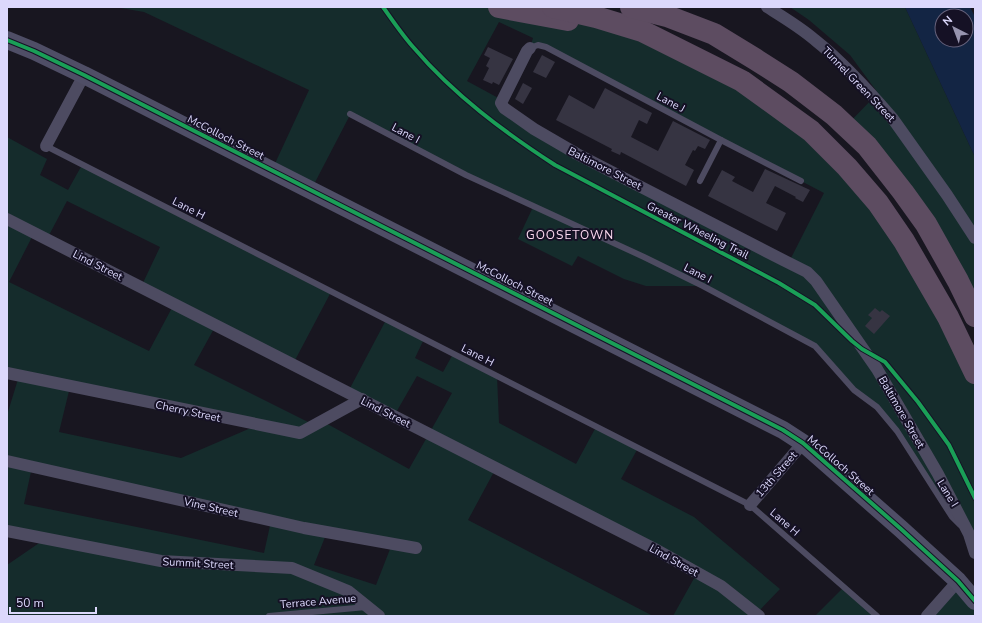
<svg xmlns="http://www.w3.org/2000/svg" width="982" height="623" font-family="'Nunito Sans',sans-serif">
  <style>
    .green { fill: #152c2c; fill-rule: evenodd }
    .water { fill: #132544; fill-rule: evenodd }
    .building { fill: #363442 }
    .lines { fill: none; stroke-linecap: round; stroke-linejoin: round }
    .lane { stroke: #4d4b61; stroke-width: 6 }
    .street { stroke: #4d4b61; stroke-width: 12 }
    .secondary { stroke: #4f4e66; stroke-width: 18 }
    .highway { stroke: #5d4c61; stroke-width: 22 }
    .cycleway-casing { stroke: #151125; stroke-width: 6 }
    .cycleway { stroke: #1a9f57; stroke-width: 4 }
    .labels { text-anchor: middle; stroke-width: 4; stroke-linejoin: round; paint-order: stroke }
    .street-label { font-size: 11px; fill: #dcd8fc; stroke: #151125 }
    .neighbourhood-label { font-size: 12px; letter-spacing: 1px; fill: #fcdaf0; stroke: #151125 }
  </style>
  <rect width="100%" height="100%" fill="#181620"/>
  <g class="green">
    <path d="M 115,7 L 499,7 L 563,19 L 646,40 L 698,58 L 847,167 L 948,317 L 975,387 L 975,553 L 969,534 L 952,517 L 897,431 L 877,407 L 854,390 L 815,346 L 700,286 L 646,286 L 624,279 L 578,256 L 572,266 L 518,239 L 533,207 L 350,115 L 311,190 L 272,170 L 309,90 L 144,12 ZM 499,22 L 533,38 L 530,48 L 546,47 L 824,193 L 789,262 L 504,108 L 502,100 L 467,81 Z"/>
    <polygon points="790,7 905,7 975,157 975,319 926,224 846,126 878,93 850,55 809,20"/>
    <path d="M 7,137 L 47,159 L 40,175 L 68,190 L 82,165 L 331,292 L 293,364 L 216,325 L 194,365 L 314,425 L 322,421 L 409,469 L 452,393 L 417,376 L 394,416 L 348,392 L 386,320 L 424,339 L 415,358 L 443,372 L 453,354 L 497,376 L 499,423 L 576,464 L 596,427 L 638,448 L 621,479 L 694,517 L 780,589 L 757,613 L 759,616 L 673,616 L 697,573 L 496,468 L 468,520 L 653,616 L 7,616 L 7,565 L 45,539 L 7,531 L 7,415 L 19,376 L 7,373 ZM 67,201 L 160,247 L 141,287 L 174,304 L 149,351 L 9,282 L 34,233 L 47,239 ZM 70,387 L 258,425 L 181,458 L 59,432 ZM 32,467 L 271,521 L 264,553 L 24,504 ZM 327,532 L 392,544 L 376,585 L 314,565 Z"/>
    <polygon points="958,581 975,601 975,616 927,616"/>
    <polygon points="844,587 877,616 815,616"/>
  </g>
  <path class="water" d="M 905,7 L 970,7 L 975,17 L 975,157 ZM 942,16 L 966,16 L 966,40 L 942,40 Z"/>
  <g class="building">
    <polygon points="488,47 513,59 499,85 493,82 492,84 483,80 489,68 486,66 490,58 484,55"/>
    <polygon points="542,55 555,62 546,78 533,72"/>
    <polygon points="523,83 532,88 523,104 515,99"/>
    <polygon points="605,88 652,113 647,124 639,120 631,137 658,151 673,121 710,140 705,149 698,146 695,151 693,150 685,165 694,170 686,186 621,152 620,155 611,151 612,149 556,120 569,95 594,109"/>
    <polygon points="765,169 810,190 803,202 795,198 796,197 775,186 766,203 786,213 777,231 708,196 722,170 735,177 732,181 753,192"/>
    <polygon points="875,308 880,312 882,310 890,316 874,334 865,326 872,318 868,315"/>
  </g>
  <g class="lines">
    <g class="lane">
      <polyline points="530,48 538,45 546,47 721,140 801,181"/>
      <polyline points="350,114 466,175 644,257 703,286 815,346 854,390 877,407 897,431 952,517 960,525"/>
      <polyline points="46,146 750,505 877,616"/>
      <polyline points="700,181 721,140"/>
      <polyline points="269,616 366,607"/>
    </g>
    <g class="street">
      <path d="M 767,7 C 783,17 800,27 815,40 C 844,63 869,91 893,119 L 947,195 L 975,238"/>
      <polyline points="530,48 527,51 501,103 504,108 534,129 577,154 785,261 807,272 816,281 877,369 938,474 969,534 975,553"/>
      <polyline points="46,146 84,75"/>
      <polyline points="7,219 653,548 721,586 759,616"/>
      <polyline points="7,373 300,433 362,399"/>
      <polyline points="7,461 304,528 416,548"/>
      <polyline points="750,505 803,443"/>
      <polyline points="7,531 161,561 292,568 348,591 379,616"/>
      <polyline points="927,616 958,581"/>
    </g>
    <polyline class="secondary" points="7,40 34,51 84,75 783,430 803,443 901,529 958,581 975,601"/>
    <g class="highway">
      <polyline points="499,7 568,20"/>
      <polyline points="553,7 596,17 642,31 742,81 811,131 847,167 878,203 904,241 948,317 975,373"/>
      <polyline points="631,7 667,16 714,34 755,59 791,82 834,115 867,146 903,192 926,224 958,281 975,316"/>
    </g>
    <g class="cycleway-casing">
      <g id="cycleway">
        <path d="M 383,7 C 393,21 403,36 414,48 C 454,95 504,132 555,165 L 779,283 L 815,305 L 852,341 L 862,349 L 885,362 L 918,402 L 949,445 L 975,498"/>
        <polyline points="7,40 34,51 84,75 783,430 803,443 901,529 958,581 975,601"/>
      </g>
    </g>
    <use href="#cycleway" class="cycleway"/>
  </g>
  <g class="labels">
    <g class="street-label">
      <text transform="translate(859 84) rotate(46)" y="4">Tunnel Green Street</text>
      <text transform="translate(671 102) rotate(28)" y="4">Lane J</text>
      <text transform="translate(406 133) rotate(28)" y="4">Lane I</text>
      <text transform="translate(226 137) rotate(27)" y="4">McColloch Street</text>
      <text transform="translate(605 168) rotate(27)" y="4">Baltimore Street</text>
      <text transform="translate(189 208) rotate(27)" y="4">Lane H</text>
      <text transform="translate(698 230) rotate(27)" y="4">Greater Wheeling Trail</text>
      <text transform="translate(98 265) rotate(27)" y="4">Lind Street</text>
      <text transform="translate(698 273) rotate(27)" y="4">Lane I</text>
      <text transform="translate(515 283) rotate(27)" y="4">McColloch Street</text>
      <text transform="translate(478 355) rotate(27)" y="4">Lane H</text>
      <text transform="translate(188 411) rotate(12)" y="4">Cherry Street</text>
      <text transform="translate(386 412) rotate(27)" y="4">Lind Street</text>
      <text transform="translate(902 412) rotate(60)" y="4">Baltimore Street</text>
      <text transform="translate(841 465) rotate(41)" y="4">McColloch Street</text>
      <text transform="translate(776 474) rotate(-49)" y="4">13th Street</text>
      <text transform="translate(948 493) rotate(58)" y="4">Lane I</text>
      <text transform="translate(211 507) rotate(13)" y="4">Vine Street</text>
      <text transform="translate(785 522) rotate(41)" y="4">Lane H</text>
      <text transform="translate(674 560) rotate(29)" y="4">Lind Street</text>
      <text transform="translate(198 563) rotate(3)" y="4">Summit Street</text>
      <text transform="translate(318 601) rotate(-5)" y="4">Terrace Avenue</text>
    </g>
    <g class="neighbourhood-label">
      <text x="570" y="239">GOOSETOWN</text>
    </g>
  </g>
  <rect width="982" height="623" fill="none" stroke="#dcd8fc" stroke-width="16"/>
  <g transform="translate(954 28) rotate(318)"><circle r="19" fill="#151125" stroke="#65617b"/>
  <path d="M0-3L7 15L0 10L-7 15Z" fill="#9794af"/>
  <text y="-6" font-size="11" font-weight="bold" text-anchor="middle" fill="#dcd8fc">N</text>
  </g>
  <path d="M10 607v6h86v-6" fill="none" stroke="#dcd8fc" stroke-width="2"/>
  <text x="16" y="607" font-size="12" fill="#dcd8fc" stroke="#151125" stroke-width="3" paint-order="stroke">50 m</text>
</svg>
